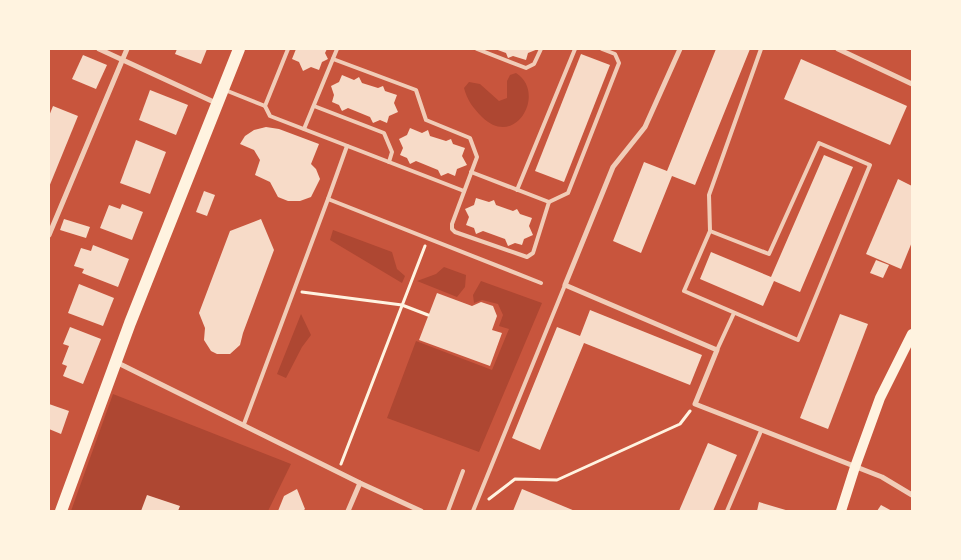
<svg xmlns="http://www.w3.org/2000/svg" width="961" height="560" font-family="'Source Serif 4',serif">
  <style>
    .green { fill: #ae4732 }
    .building { fill: #f7dbc8 }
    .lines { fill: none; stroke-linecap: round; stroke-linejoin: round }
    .path { stroke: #fff3e0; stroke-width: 3 }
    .service { stroke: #f1ccb7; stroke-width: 4 }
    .minor { stroke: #f1ccb7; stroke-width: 5 }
    .secondary { stroke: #fff3e0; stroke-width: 10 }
    .primary { stroke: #fff3e0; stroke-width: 12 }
  </style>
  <rect width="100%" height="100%" fill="#c8553d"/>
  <g class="green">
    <path d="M 516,73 C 547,92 516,150 482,117 C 473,108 467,100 464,88 L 469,82 L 480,84 L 499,101 L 507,98 L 507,81 L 510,75 Z"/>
    <polygon points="333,230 392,252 397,269 405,276 402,283 330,240"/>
    <polygon points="444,267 466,275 465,287 457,297 417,281 436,274"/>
    <polygon points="481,281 542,303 479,452 387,418 416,341 492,370 509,329 499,326 503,315 498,304 482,300 474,303 473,295"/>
    <polygon points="301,314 311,335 302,347 286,378 277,374"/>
    <polygon points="113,394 291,464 268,511 71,511"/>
  </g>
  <g class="building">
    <polygon points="177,49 207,49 201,64 175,54"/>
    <polygon points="296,49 327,49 325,53 328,59 322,62 319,70 311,67 303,71 299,62 292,59"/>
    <polygon points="495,49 538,49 528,53 526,60 513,56 508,58 506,53"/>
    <polygon points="716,49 750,49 695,185 672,176 641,253 613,241 644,162 667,171"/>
    <polygon points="581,54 610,65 564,182 535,171"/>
    <polygon points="83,55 107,65 96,89 72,79"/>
    <polygon points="801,59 907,106 890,145 784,99"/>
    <polygon points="342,75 354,80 359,77 362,83 378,88 383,86 385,91 397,95 394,103 398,112 389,116 387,123 380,120 373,123 370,117 348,108 342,111 339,105 332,102 334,95 331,86 339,82"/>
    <polygon points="150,90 188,105 176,135 139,120"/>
    <polygon points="53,106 78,116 49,187 49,116"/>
    <polygon points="266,127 279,129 319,144 311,164 316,169 320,179 311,197 300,201 288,201 278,197 270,182 255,175 260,160 254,150 240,144 245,136 254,130"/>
    <polygon points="410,128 422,133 428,130 430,136 446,141 451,139 453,144 465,148 462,156 467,165 457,169 455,176 448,173 441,176 438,170 416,161 410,164 407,158 400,155 403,148 399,139 407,135"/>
    <polygon points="136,140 166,152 150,194 120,183"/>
    <polygon points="824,155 853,167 800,292 774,281 763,306 700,279 711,252 771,277"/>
    <polygon points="898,179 912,186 912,242 901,269 866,254"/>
    <polygon points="204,191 215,195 207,216 196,212"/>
    <polygon points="476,198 489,202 494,200 496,205 513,211 517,209 520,214 532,218 529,226 533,235 524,239 522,245 515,243 508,246 505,239 483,231 476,234 474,228 466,225 469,217 465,209 474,205"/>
    <polygon points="122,204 143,212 132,240 100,228 109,205 120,209"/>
    <polygon points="64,219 90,227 86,238 60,230"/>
    <polygon points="261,219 274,250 243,333 240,345 230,354 217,354 211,351 204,340 205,328 199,313 230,231"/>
    <polygon points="93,245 129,259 118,287 82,273 84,269 74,266 81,248 91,251"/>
    <polygon points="876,260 889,265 883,278 870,273"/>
    <polygon points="79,284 114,298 103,326 68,313"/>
    <polygon points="437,293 472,306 481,302 493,306 497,316 492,330 502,333 490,366 419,340"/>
    <polygon points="590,310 702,355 690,385 584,343 540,450 512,438 557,327 580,336"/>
    <polygon points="840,314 868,324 828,429 800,418"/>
    <polygon points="70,327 101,339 83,384 63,376 67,366 62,364 69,346 63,344"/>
    <polygon points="49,404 69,411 61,434 49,429"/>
    <polygon points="708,443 737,455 713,511 679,511"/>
    <polygon points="297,489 305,509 303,511 278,511 284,496"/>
    <polygon points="522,489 575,511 513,511"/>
    <polygon points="147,495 180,506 178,511 141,511"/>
    <polygon points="759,502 789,511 757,511"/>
    <polygon points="881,505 892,511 877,511"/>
  </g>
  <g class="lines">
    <g class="path">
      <polyline points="302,292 402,305 428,315"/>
      <polyline points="341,464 425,246"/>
      <polyline points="489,499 515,479 557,480 680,424 690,411"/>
    </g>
    <g class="service">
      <polyline points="288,49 265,106 270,116 464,191"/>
      <polyline points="477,49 526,68 534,64 541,49"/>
      <polyline points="333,59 416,90 426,120 470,138 477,157 452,224 452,229 455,232 527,257 533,253 549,202 568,193 619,63 615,54 602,49"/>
      <polyline points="225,90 265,106"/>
      <polyline points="314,106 384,133 392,152 389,162"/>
      <polyline points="304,129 337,49"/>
      <polygon points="819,143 870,165 798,340 684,291 710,231 769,254"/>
      <polyline points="471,172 549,202"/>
      <polyline points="517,190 575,49"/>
      <polyline points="328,199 347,146"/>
      <polyline points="710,231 709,195 761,49"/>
      <polyline points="717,350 734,313"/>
      <polyline points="244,424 328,199 541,283"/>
      <polyline points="448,511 463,471"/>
      <polyline points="473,511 565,285"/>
      <polyline points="727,511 761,431"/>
    </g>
    <g class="minor">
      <polyline points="99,49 216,103"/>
      <polyline points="680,49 645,127 613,167 565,285 717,350 695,404 882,477 912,495"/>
      <polyline points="838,49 912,84"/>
      <polyline points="49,235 127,49"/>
      <polyline points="116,362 360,483 421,511"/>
      <polyline points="348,511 360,483"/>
    </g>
    <polyline class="secondary" points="841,511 855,467 880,398 912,334"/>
    <polyline class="primary" points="61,511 130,323 239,49"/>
  </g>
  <rect width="961" height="560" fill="none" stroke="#fff3e0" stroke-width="100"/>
</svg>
